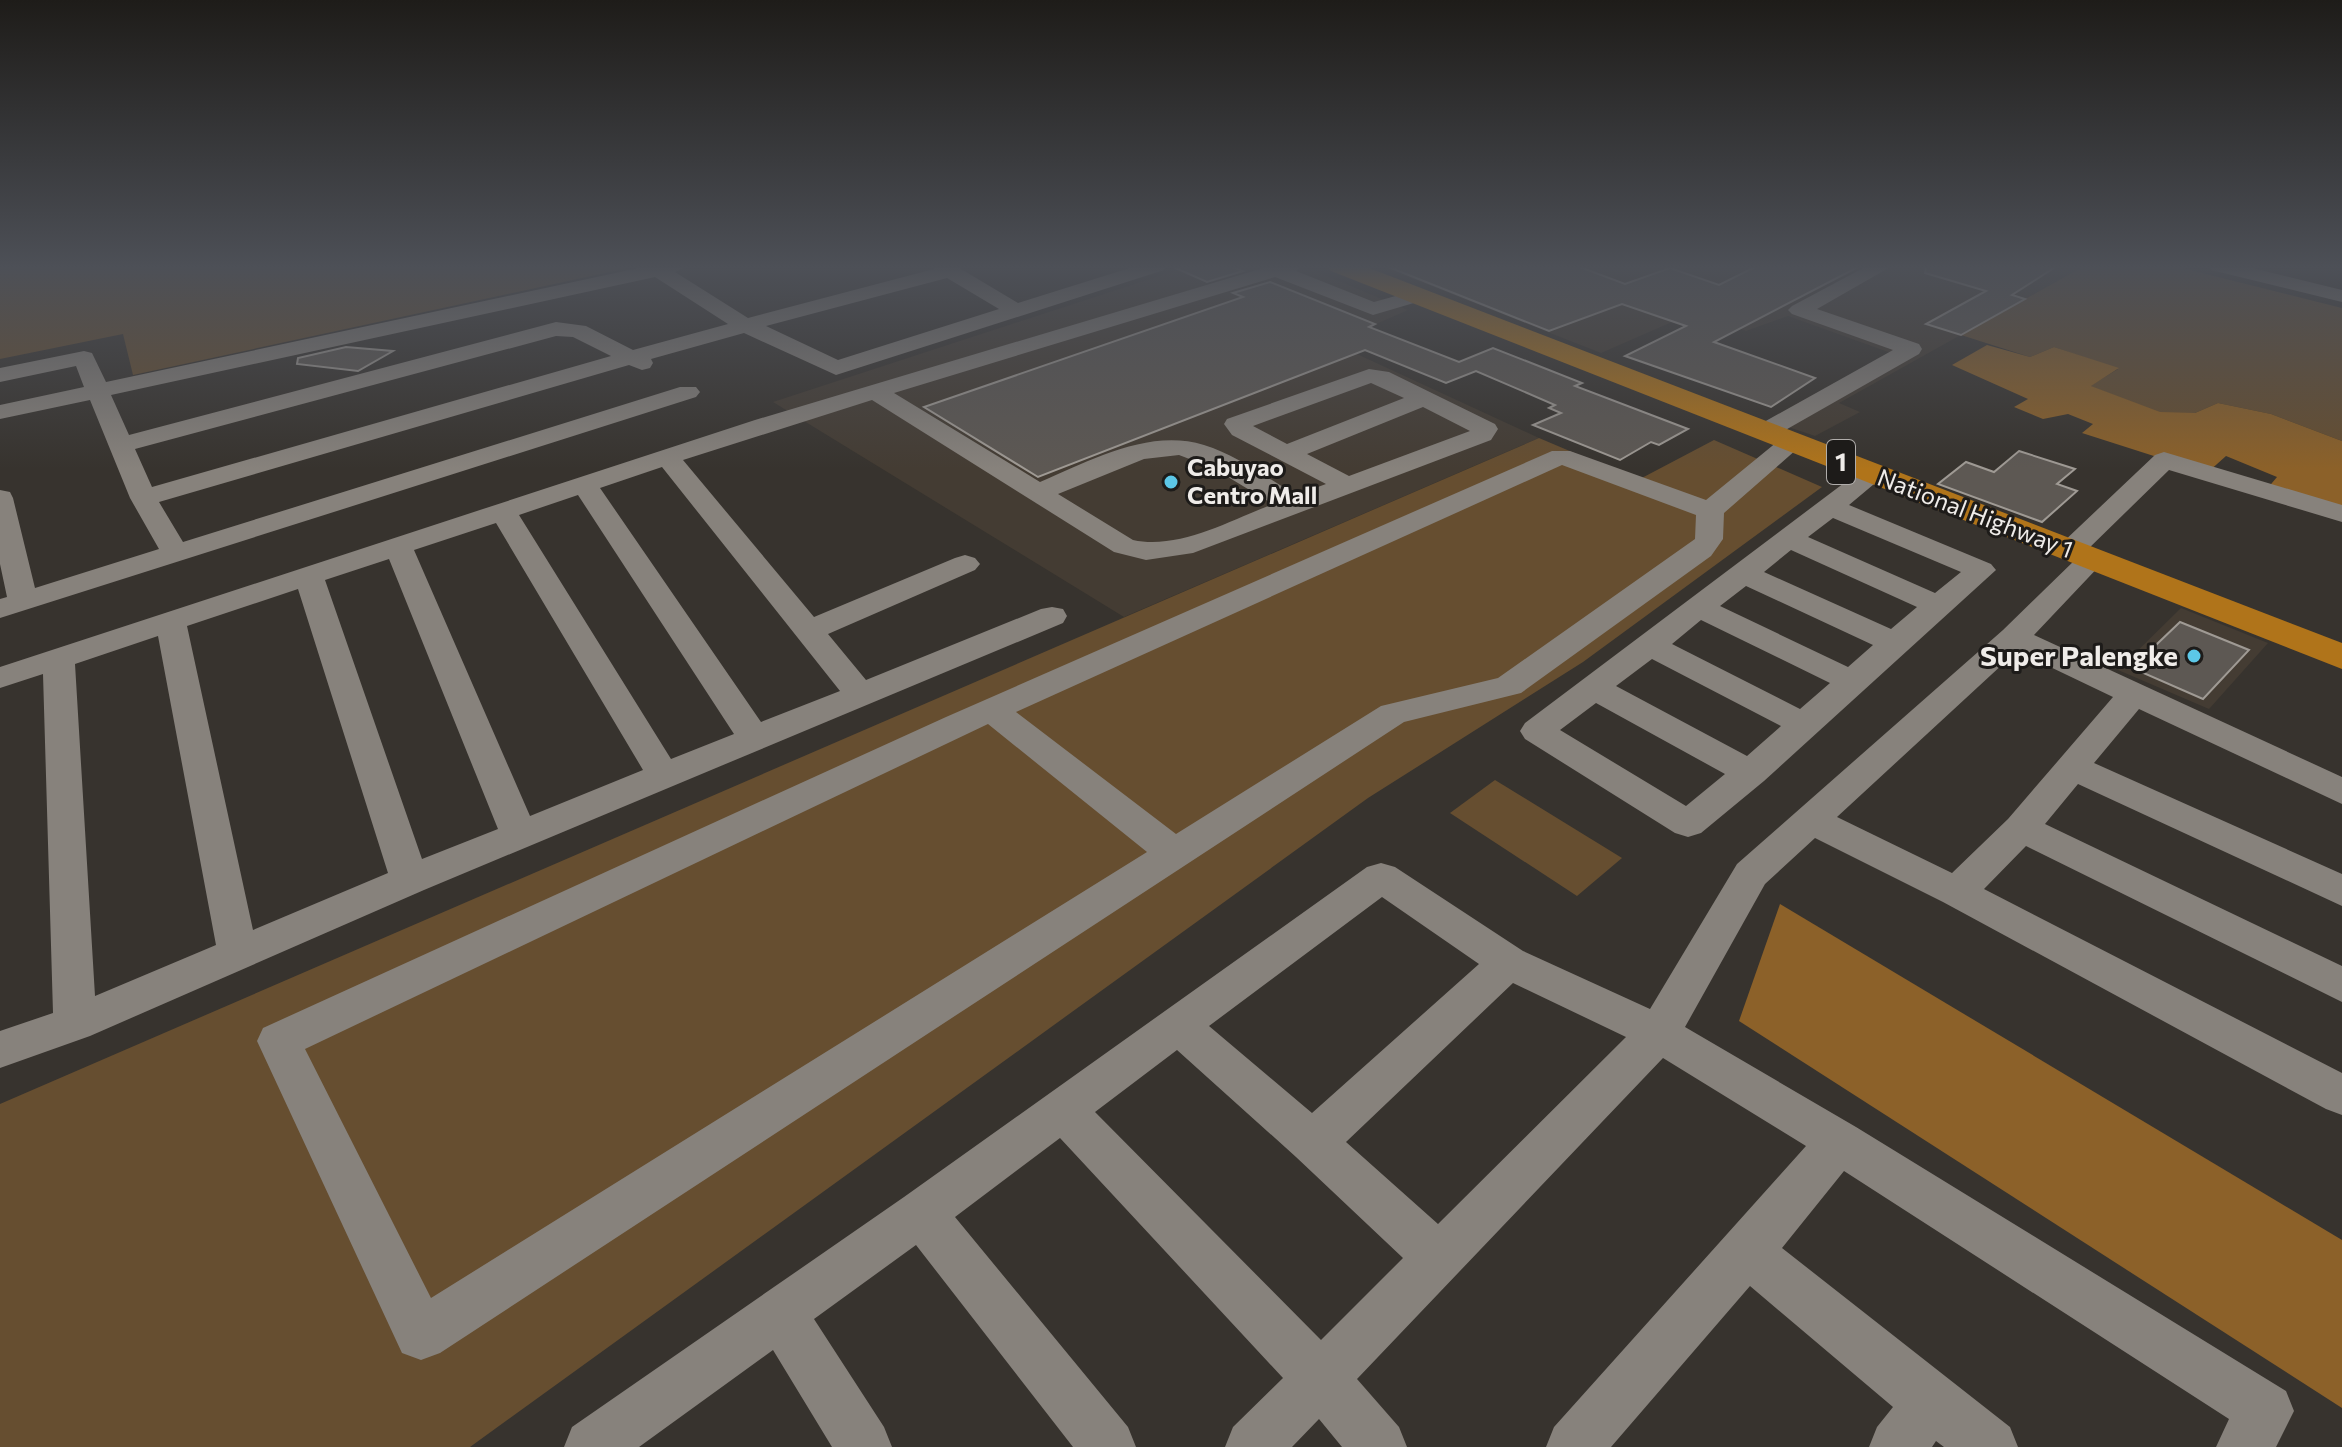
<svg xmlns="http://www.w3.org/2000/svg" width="2342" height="1447" font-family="Commissioner,sans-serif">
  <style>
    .built { fill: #443c33 }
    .green { fill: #664e30 }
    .forest { fill: #8c6129 }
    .building { fill: #5d5853; stroke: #9f9a94; stroke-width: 2 }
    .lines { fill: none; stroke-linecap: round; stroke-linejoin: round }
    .minor { fill: #87827c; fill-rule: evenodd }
    .highway { fill: #b0741a; fill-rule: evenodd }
    .poi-dot { fill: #5cc7e7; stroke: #1d1b19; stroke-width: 3 }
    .labels { text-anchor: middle; stroke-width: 6; stroke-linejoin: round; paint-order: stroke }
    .far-poi-label { font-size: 24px; font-weight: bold; fill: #efece9; stroke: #1d1b19; text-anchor: start }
    .far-street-label { font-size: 24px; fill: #efece9; stroke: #1d1b19 }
    .shield { fill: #1d1b19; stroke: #b0adab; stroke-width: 2 }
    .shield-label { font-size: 26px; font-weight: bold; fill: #efece9 }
    .poi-label { font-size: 28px; font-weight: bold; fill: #efece9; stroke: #1d1b19; text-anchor: end }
  </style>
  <rect width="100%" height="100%" fill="#37332e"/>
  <g class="built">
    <polygon points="1190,266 1303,266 1408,310 1333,343 1539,438 1124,617 773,402"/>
    <polygon points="1380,266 2084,266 1839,403 1860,412 1815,436 1768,420 1891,353 1788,316 1746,331 1738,328 1719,338 1672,322 1601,353"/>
    <polygon points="2181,608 2268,643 2209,709 2118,670"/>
  </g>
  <g class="green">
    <polygon points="0,266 637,266 133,375 123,334 0,359"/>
    <polygon points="2084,266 2174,266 2342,308 2342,441 2271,414 2218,403 2195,413 2160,413 2090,386 2118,369 2054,347 2030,357 1961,335"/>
    <polygon points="1539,438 1638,480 1714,440 1822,487 1583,662 1368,798 470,1447 0,1447 0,1104"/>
    <polygon points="1495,780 1622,858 1577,896 1450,813"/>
  </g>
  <g class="forest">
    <polygon points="1987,345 2030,357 2054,347 2119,368 2091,386 2160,412 2195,413 2218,403 2271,414 2342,441 2342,520 2261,496 2277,477 2226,456 2207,473 2082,433 2093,424 2068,414 2043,419 2014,407 2028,399 1952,365"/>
    <polygon points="1780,904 2342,1240 2342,1408 1739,1021"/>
  </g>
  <g class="building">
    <polygon points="1171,266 1231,266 1243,271 1207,282"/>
    <polygon points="1386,266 1577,266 1625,284 1670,268 1719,285 1757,266 1860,266 1714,342 1815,378 1771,407 1625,356 1686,326 1622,304 1549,331"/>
    <polygon points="1926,266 2057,266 2012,295 2025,299 1961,335 1926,324 1986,291 1925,273"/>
    <polygon points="1270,282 1375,324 1369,327 1459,362 1493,348 1582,383 1575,386 1688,429 1659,445 1651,442 1620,460 1533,425 1561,413 1549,408 1555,405 1476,371 1446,383 1365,350 1038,477 924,407 1243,297 1233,293"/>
    <polygon points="346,347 393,351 358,371 297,364 298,358"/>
    <polygon points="2019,451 2075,469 2057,484 2077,491 2042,522 1938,484 1966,462 1994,472"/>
    <polygon points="2180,622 2249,650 2203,699 2132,668"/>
  </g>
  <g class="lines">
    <g class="minor">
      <path d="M 648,266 L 687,266 L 675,272 L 748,318 L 934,269 L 932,266 L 956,266 L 1018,303 L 1136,266 L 1167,266 L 1164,270 L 836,375 L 744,333 L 651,359 L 653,363 L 650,368 L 642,370 L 629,365 L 159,502 L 183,542 L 680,387 L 696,387 L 700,392 L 696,397 L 0,618 L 0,599 L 7,597 L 0,564 L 0,490 L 10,492 L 13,498 L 35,588 L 159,549 L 130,498 L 90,400 L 0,419 L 0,405 L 84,387 L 76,366 L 0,382 L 0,368 L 84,351 L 92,353 L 106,382 ZM 655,277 L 728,324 L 633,350 L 586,326 L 556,322 L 129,435 L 111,395 ZM 947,278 L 999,309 L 838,360 L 766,326 ZM 556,336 L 573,337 L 611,356 L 152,487 L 135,449 Z"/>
      <path d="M 1270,266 L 1302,266 L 1296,271 L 1374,302 L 1417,290 L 1427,296 L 1424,300 L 1373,315 L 1275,277 L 894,393 L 1040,482 C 1090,461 1148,428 1204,445 C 1237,455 1267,478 1296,495 L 1326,484 L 1232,435 L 1224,424 L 1227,419 L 1369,369 L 1389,372 L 1495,424 L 1498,429 L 1491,440 L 1193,553 L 1146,560 L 1114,552 L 872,400 L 683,460 L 814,617 L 955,558 L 965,555 L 975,558 L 980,564 L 975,570 L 828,634 L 866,680 L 1041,609 L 1052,607 L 1063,609 L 1067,616 L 1063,623 L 424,890 L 90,1036 L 0,1068 L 0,1031 L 53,1013 L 43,674 L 0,688 L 0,667 L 755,420 ZM 1371,383 L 1404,398 L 1287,444 L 1253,426 ZM 1423,407 L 1470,431 L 1349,476 L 1307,454 ZM 1179,455 L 1213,468 L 1273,504 C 1231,520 1179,550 1133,540 L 1058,494 L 1144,459 ZM 662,467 L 840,691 L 761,722 L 600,488 ZM 578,495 L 734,734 L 671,759 L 519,515 ZM 496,523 L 643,770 L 530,816 L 414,550 ZM 389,559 L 498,829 L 422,859 L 325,580 ZM 298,589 L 388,873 L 253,930 L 187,626 ZM 158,636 L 216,945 L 95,996 L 75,664 Z"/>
      <polygon points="1867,266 1892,266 1817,309 1919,344 1922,349 1919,354 1773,437 1755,437 1752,432 1755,427 1893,350 1792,314 1788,310 1792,306"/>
      <polygon points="2208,266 2244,266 2342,290 2342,302 2211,270"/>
      <path d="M 1792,434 L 1801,437 L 1805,442 L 1724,513 L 1723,539 L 1711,556 L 1521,693 L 1404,722 L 440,1353 L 421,1360 L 402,1353 L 257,1041 L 263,1028 L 946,717 L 1552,451 L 1570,451 L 1706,500 L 1783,437 ZM 1562,465 L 1696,515 L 1695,539 L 1498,678 L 1381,706 L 1176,834 L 1016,712 ZM 988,724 L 1147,852 L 431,1298 L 305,1049 Z"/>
      <path d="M 2164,452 L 2342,505 L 2342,522 L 2169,470 L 2084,553 L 2101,554 L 2105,560 L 2034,635 L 2342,777 L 2342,804 L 2139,709 L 2094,763 L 2342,874 L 2342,906 L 2078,784 L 2045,824 L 2342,966 L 2342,1002 L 2026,846 L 1984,889 L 2342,1073 L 2342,1115 L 2326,1109 L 1943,902 L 1815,838 L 1765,884 L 1685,1027 L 1856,1127 L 2286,1391 L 2294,1411 L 2276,1447 L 2216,1447 L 2229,1419 L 1844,1171 L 1782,1248 L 2010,1427 L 2018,1447 L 1944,1447 L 1936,1441 L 1932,1447 L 1869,1447 L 1877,1427 L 1893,1407 L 1750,1286 L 1611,1447 L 1546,1447 L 1554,1427 L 1806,1146 L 1663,1058 L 1357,1379 L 1399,1427 L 1407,1447 L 1342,1447 L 1319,1419 L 1292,1447 L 1225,1447 L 1233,1427 L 1283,1378 L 1060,1138 L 955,1217 L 1128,1427 L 1136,1447 L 1073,1447 L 916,1245 L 814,1319 L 884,1427 L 892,1447 L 832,1447 L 773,1350 L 639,1447 L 564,1447 L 572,1427 L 904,1197 L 1367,867 L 1381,863 L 1395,867 L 1523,951 L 1650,1009 L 1737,864 L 2003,630 L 2077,558 L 2060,557 L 2056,551 L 2060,545 L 2155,455 ZM 2017,651 L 2113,697 L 2008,819 L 1952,873 L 1837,817 ZM 1382,897 L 1479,964 L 1312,1113 L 1209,1026 ZM 1513,983 L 1626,1037 L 1438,1224 L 1346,1142 ZM 1177,1050 L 1296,1157 L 1403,1258 L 1321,1340 L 1095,1112 Z"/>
      <path d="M 1873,466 L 1882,468 L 1886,474 L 1849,505 L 1991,564 L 1996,570 L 1764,781 L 1701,833 L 1688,837 L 1675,833 L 1525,739 L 1520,731 L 1525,723 L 1864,468 ZM 1833,518 L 1961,572 L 1935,593 L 1808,537 ZM 1791,550 L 1917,607 L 1891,629 L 1764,572 ZM 1746,586 L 1873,645 L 1848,667 L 1720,606 ZM 1701,620 L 1830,683 L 1800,709 L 1672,644 ZM 1652,659 L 1781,726 L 1747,756 L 1616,686 ZM 1596,703 L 1725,774 L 1686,806 L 1560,730 Z"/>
    </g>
    <polygon class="highway" points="1327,266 1364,266 2342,643 2342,669 1331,271"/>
  </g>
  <linearGradient id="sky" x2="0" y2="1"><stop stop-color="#1e1c19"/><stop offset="0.57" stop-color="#4d5057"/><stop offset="1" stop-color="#4d5057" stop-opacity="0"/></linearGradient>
  <rect width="2342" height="469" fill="url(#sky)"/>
  <g class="poi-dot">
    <circle cx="1171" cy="482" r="8"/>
    <circle cx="2194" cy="656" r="8"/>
  </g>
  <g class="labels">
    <g class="far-poi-label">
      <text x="1187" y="476">Cabuyao<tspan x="1187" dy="28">Centro Mall</tspan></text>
    </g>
    <g class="far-street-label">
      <text transform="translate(1975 514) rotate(21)" y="8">National Highway 1</text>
    </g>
    <rect class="shield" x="1827" y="440" width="28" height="44" rx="6"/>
    <g class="shield-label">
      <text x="1841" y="471">1</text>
    </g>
    <g class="poi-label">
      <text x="2178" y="666">Super Palengke</text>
    </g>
  </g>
</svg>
